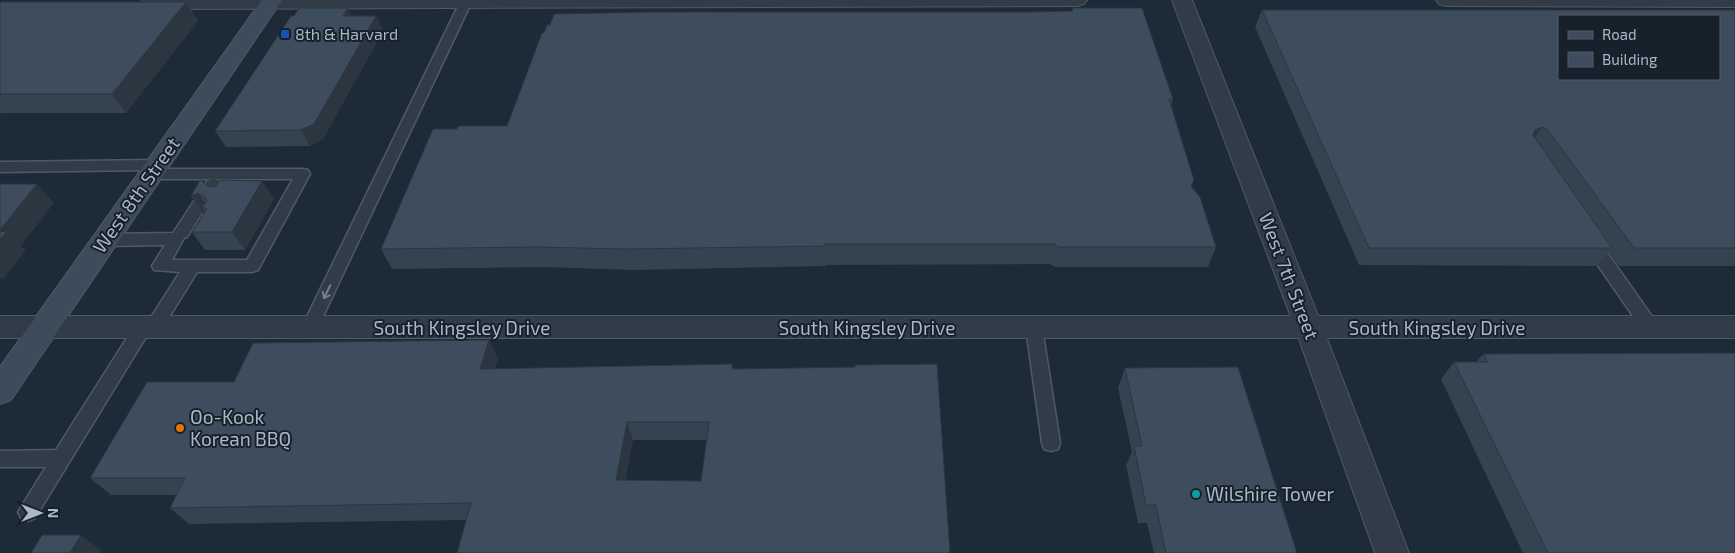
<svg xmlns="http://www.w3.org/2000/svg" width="1735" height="553" font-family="'Exo 2',sans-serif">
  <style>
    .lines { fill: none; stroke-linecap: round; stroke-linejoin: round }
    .service-casing { stroke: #4e5a66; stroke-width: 3 }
    .minor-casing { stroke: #4e5a66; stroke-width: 2 }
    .tertiary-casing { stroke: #4e5a66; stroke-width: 2 }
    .secondary-casing { stroke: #4e5a66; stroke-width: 2 }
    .service { fill: #313c48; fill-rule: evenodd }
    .minor { fill: #313c48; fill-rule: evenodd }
    .tertiary { fill: #313c48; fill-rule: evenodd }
    .secondary { fill: #3e4b5b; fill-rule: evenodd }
    .wall { fill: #354250; fill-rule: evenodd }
    .shaded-wall { fill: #2b3641 }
    .building { fill: #3e4d5d; stroke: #2b3641; fill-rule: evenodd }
    .oneway { stroke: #74808d }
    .transit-dot { fill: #1a4fb4; stroke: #17212c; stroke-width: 2 }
    .food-dot { fill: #e8710a; stroke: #17212c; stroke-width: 2 }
    .culture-dot { fill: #0f9aa8; stroke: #17212c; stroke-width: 2 }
    .labels { text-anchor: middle; stroke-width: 4; stroke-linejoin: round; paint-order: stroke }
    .far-poi-label { font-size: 16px; fill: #aab7c5; stroke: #17212c; text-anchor: start }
    .street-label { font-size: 19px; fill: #aab7c5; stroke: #17212c }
    .poi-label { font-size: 19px; fill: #aab7c5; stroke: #17212c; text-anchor: start }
  </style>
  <rect width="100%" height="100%" fill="#1d2a37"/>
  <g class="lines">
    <g class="service-casing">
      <g id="service">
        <polygon points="461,0 468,0 471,3 318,327 316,332 310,334 304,332 302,327"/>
        <path d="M 157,160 L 162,161 L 164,165 L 161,169 L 303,169 L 308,170 L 310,174 L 258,270 L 252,272 L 197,272 L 160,332 L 154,334 L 149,332 L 35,518 L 28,521 L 21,518 L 18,512 L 46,467 L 0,467 L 0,451 L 56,450 L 137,322 L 143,320 L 148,322 L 180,272 L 154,270 L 152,266 L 165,245 L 105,246 L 99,244 L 97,240 L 99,236 L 105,234 L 173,233 L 208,180 L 212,179 L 151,179 L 146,178 L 144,174 L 147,170 L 0,172 L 0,162 ZM 214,179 L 293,179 L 247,260 L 172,260 L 184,238 L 187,237 L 220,184 L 218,180 Z"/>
        <polygon points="1590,235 1596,237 1656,322 1658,327 1656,332 1650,334 1644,332 1584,245 1582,241 1584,237"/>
        <polygon points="1034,321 1040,323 1042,328 1060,443 1058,449 1051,451 1044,449 1042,443 1026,328 1028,323"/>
      </g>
    </g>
    <g class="minor-casing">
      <rect id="minor" x="0" y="316" width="1735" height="22"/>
    </g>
    <g class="tertiary-casing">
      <g id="tertiary">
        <polygon points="143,0 1087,0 1084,4 1077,6 151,9 144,7 141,3"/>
        <polygon points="1172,0 1192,0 1323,328 1409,553 1375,553 1295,328"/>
        <polygon points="1436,0 1735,0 1735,7 1446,6 1439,4"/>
      </g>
    </g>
    <g class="secondary-casing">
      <polygon id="secondary" points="262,0 282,0 11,400 0,404 0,367"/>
    </g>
    <use href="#service" class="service"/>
    <use href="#minor" class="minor"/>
    <use href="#tertiary" class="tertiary"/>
    <use href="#secondary" class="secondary"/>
  </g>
  <g class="wall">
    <polygon points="0,2 186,2 198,21 126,113 2,113 0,114"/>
    <polygon points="348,8 352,16 376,16 383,31 323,139 310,146 226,147 215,131"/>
    <polygon points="1072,8 1173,99 1171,105 1192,186 1216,247 1208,267 1055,267 1050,264 826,265 826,266 634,270 543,267 392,269 381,249 457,129 507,126 1030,12 1072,11"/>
    <polygon points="1262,10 1735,10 1735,266 1619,266 1609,252 1597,266 1359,265 1255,27"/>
    <polygon points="262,181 274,199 245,250 205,250 192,232 204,213 191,196 210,187"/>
    <polygon points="1483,354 1735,553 1523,553 1441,379 1454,362 1476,362"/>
    <path d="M 498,358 L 495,368 L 733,368 L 950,553 L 467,520 L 189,524 L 170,508 L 176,495 L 111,495 L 90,478 L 234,382 ZM 633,440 L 707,440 L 701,481 L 625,480 Z"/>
    <polygon points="1125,368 1297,553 1154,553 1147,523 1138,523 1126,465 1132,452 1118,388"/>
  </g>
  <g class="shaded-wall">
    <polygon points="186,2 198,21 126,113 112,94"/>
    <polygon points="348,8 356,23 343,16"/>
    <polygon points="376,16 383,31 323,139 310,146 301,130"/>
    <polygon points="1542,127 1530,145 1535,130"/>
    <polygon points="262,181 274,199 245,250 232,232"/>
    <polygon points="37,184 54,203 21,246 26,250 3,280 0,277 0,230"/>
    <polygon points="198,193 211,211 202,207 206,213 204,214 191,196"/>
    <polygon points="489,340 498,358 490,387 480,369"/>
    <polygon points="627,422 633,440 622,497 616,480"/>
    <polygon points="81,535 101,550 99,553 70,553"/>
  </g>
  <g class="building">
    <polygon points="0,2 186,2 112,94 0,94"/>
    <polygon points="299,8 348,8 343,16 376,16 314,124 301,130 215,131 291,16 294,16"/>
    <polygon points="1072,8 1142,8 1173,99 1169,99 1194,180 1191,186 1200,197 1216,247 1059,247 1054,244 825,244 825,246 628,249 535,247 381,249 433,129 457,129 458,126 507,126 542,33 544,33 547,25 550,25 554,14 653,12 1030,12 1073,11"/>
    <path d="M 1262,10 L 1735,10 L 1735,248 L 1634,248 L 1548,130 L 1542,127 L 1535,130 L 1533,135 L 1612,248 L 1369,248 ZM 1559,16 L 1719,16 L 1719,79 L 1559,79 Z"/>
    <polygon points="200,180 210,187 216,186 220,180 262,181 232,232 192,232 207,209 202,207 207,201 204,196 198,193 191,196"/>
    <polygon points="0,184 37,184 0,230"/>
    <polygon points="7,231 0,240 0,232"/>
    <path d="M 489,340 L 480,369 L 732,364 L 732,369 L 855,367 L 855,365 L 937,364 L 950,553 L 457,553 L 471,503 L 170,508 L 185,478 L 90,478 L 147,382 L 234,382 L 253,343 ZM 627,422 L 709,422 L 701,481 L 616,480 Z"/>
    <polygon points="1735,353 1735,553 1548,553 1454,362 1488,362 1483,354"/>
    <polygon points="1238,367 1297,553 1166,553 1156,505 1146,505 1134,446 1142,446 1125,368"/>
    <polygon points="42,535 81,535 70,553 31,553"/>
  </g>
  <defs><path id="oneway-shaft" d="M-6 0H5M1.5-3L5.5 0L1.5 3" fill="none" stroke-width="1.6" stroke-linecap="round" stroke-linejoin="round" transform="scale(1.25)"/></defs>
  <use class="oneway" href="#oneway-shaft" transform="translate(327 292) rotate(116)"/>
  <rect class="transit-dot" x="280" y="29" width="10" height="10" rx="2.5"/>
  <circle class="food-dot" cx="180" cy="428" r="5"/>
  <circle class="culture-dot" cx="1196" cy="494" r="5"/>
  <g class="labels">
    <g class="far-poi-label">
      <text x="295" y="40">8th &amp; Harvard</text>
    </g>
    <g class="street-label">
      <text transform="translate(136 195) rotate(-55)" y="7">West 8th Street</text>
      <text transform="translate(1289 276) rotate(69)" y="7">West 7th Street</text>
      <text x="462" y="335">South Kingsley Drive</text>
      <text x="867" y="335">South Kingsley Drive</text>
      <text x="1437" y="335">South Kingsley Drive</text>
    </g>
    <g class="poi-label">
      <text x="190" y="424">Oo-Kook<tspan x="190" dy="22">Korean BBQ</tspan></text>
      <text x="1206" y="501">Wilshire Tower</text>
    </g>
  </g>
  <rect x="1558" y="15" width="162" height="65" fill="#17212c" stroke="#525d69"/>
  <rect x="1568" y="31" width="25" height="8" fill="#3e4b5b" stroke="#525d69"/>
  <text x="1602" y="40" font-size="15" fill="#aab7c5">Road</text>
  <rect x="1568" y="52" width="25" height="15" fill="#3e4d5d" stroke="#525d69"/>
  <text x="1602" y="65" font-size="15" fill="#aab7c5">Building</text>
  <g transform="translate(40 513) rotate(90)" stroke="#17212c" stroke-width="4" paint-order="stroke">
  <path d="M0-4L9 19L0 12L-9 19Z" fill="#aab7c5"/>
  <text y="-8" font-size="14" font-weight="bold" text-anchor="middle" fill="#aab7c5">N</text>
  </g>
</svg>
